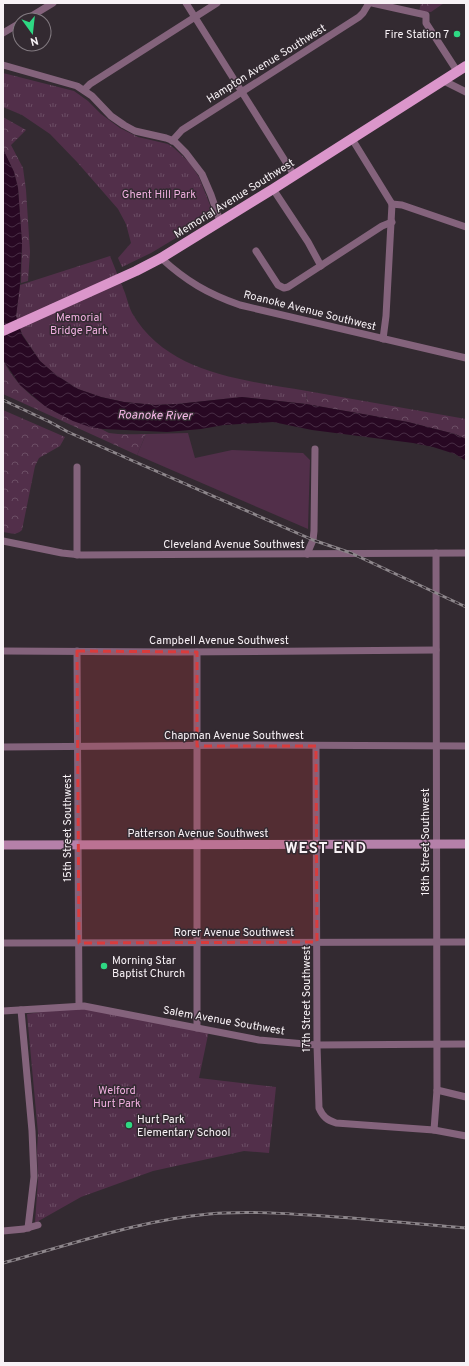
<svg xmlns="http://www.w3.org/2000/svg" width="469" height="1366" font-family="Overpass,sans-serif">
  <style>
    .green { fill: #522f4a }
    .forest { fill: url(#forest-crowns) }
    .park { fill: url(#park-tufts) }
    .water { fill: url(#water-waves) }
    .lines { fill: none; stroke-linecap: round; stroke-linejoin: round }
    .street { stroke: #84637c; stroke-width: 7 }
    .secondary { stroke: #b580a9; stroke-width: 9 }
    .primary { stroke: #db96cb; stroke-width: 10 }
    .rail-casing { stroke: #8d868b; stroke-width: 3 }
    .rail { stroke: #332a31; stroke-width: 1.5; stroke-dasharray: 4.5; stroke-linecap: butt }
    .marked { fill: #d93c3d; fill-opacity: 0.2; stroke: #d93c3d; stroke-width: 3; stroke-dasharray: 8 5; stroke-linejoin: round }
    .poi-dot { fill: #2ed883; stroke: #332a31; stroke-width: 1.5 }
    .labels { text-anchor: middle; stroke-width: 3; stroke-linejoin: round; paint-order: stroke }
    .poi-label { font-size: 11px; fill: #f8f2f6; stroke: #332a31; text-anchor: start }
    .street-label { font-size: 11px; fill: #f8f2f6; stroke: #332a31 }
    .park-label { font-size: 11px; fill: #efafdf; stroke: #332a31 }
    .water-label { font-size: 12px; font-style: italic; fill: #fabaeb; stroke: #332a31 }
    .district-label { font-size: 15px; font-weight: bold; letter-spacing: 1px; fill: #f8f2f6; stroke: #332a31 }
  </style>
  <defs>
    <pattern id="forest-crowns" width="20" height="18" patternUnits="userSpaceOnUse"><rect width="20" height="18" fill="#522f4a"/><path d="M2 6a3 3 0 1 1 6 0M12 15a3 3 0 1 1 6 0" fill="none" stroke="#6c4e65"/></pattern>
    <pattern id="park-tufts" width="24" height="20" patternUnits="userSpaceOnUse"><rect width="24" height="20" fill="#522f4a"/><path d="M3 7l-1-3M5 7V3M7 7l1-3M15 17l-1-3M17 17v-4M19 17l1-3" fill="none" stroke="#6c4e65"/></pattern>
    <pattern id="water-waves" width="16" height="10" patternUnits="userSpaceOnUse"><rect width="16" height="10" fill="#280823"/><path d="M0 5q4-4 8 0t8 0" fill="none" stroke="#482c44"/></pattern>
  </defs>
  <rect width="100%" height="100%" fill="#332a31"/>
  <polygon class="green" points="188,433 195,458 232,450 303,453 310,460 308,529 137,455 146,434"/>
  <g class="forest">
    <polygon points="421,3 444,3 431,12 419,11"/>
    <polygon points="3,117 26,130 11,145 23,168 26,190 30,252 28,281 21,283 22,243 18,188 14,172 3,149"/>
    <path d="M 3,360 C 21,397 62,420 101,429 C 104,430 106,432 109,433 C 120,435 135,434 146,434 L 137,455 L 3,394 Z"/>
    <polygon points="307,391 466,419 466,439 455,434 408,422 306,404"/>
    <path d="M 3,410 L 65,437 L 60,446 L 39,458 L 35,466 L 22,530 C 16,536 11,533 3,532 Z"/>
  </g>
  <g class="park">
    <polygon points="3,73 74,91 88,101 101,114 120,128 138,137 168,144 174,148 189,162 199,177 210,205 211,217 151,253 122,267 118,258 131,243 126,224 118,209 77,162 50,134 22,115 3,107"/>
    <path d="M 110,256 C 115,268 120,281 125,293 C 127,299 129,307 132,313 C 167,374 244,380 307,391 L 306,404 L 242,397 L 177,404 L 155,405 L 124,402 L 101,397 L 78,389 L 56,375 L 40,361 L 22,334 L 16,316 L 20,285 Z"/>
    <polygon points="79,1006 209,1030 199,1078 276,1087 269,1153 244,1151 153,1171 81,1197 35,1223 38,1179 37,1151 38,1133 27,1014"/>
  </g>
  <polygon class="water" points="3,149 14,172 18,188 22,243 20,285 16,316 22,335 40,361 56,375 78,389 101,397 124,402 155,405 177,404 242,397 306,404 408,422 455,434 466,439 466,461 455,454 433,447 413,443 312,430 273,422 224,425 201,429 167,432 103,429 90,427 73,421 46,407 20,385 3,360"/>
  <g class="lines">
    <g class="street">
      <polyline points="186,3 294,175"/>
      <polyline points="372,3 426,15 426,23 457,71"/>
      <polyline points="25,20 53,3"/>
      <polyline points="3,33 20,23"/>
      <polyline points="3,65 77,86 92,96 111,116 124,125 135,131 166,138 174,141 186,153 202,174 211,195 220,221"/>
      <polyline points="444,81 466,92"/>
      <polyline points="84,90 90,84 217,3"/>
      <polyline points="352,139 392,204 386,316 383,339"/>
      <polyline points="172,141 182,130 359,17 363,13 369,3"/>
      <polyline points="273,189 308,242 321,266"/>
      <polyline points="392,204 402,205 466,227"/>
      <polyline points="256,251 278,285 284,288 288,287 382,226 392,222"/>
      <path d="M 161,258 C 186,281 208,294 240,305 L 466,358"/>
      <polyline points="3,541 62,553 81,555 466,553"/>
      <polyline points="307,554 313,540 314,531 315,449"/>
      <polyline points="77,555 77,467"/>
      <polyline points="3,651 176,652 436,650"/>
      <polyline points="77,651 79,1006"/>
      <polyline points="197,652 197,1028"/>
      <path d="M 316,746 L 317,1045 L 319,1108 C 323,1117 327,1120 336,1123 L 434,1130 L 466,1136"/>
      <polyline points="3,747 255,745 466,746"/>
      <polyline points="3,943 466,942"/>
      <polyline points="21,1010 32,1131 34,1177 28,1228"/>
      <polyline points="3,1011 84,1006 259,1040 317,1045 466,1044"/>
      <polyline points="437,1090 466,1097"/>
      <polyline points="434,1130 437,1090 436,553"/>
      <polyline points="3,1231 24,1229 38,1225"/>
    </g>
    <polyline class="secondary" points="3,845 466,844"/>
    <polyline class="primary" points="3,331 136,271 161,258 273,189 466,66"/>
    <g class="rail-casing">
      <g id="rail">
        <polyline points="3,400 50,422 68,432 140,464 313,540 351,553 466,607"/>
        <path d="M 3,1263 C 70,1245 140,1220 209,1214 C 242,1211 276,1213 309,1215 C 361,1218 414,1224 466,1228"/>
      </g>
    </g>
    <use href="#rail" class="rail"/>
  </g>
  <path class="marked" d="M 77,651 L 197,652 L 197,746 L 316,746 L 317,942 L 79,943 Z"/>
  <g class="poi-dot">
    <circle cx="457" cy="34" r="4"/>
    <circle cx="104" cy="966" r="4"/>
    <circle cx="129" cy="1125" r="4"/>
  </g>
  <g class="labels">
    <g class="poi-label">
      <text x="449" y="38" text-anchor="end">Fire Station 7</text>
      <text x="112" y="964">Morning Star<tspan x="112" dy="13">Baptist Church</tspan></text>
      <text x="137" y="1123">Hurt Park<tspan x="137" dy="13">Elementary School</tspan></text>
    </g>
    <g class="street-label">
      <text transform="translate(266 63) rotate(-32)" y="4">Hampton Avenue Southwest</text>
      <text transform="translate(234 198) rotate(-32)" y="4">Memorial Avenue Southwest</text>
      <text transform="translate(310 310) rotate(14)" y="4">Roanoke Avenue Southwest</text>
      <text x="234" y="548">Cleveland Avenue Southwest</text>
      <text x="219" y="644">Campbell Avenue Southwest</text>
      <text x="234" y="739">Chapman Avenue Southwest</text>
      <text transform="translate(67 828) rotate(-90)" y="4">15th Street Southwest</text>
      <text x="198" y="837">Patterson Avenue Southwest</text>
      <text transform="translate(425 842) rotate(-90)" y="4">18th Street Southwest</text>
      <text x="234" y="936">Rorer Avenue Southwest</text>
      <text transform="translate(306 999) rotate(-90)" y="4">17th Street Southwest</text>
      <text transform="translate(224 1020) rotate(10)" y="4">Salem Avenue Southwest</text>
    </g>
    <g class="park-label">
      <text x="159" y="198">Ghent Hill Park</text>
      <text x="79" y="321">Memorial<tspan x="79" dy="13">Bridge Park</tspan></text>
      <text x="117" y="1094">Welford<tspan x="117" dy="13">Hurt Park</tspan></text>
    </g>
    <g class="water-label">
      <text transform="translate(155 415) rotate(1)" y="4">Roanoke River</text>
    </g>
    <g class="district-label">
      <text x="326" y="853">WEST END</text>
    </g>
  </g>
  <rect width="469" height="1366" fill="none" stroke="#f8f2f6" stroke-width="8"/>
  <g transform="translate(32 32) rotate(165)"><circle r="19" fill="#332a31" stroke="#827a80"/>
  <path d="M0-3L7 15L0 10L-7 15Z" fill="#2ed883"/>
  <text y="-6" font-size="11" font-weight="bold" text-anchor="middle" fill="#f8f2f6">N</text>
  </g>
</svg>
